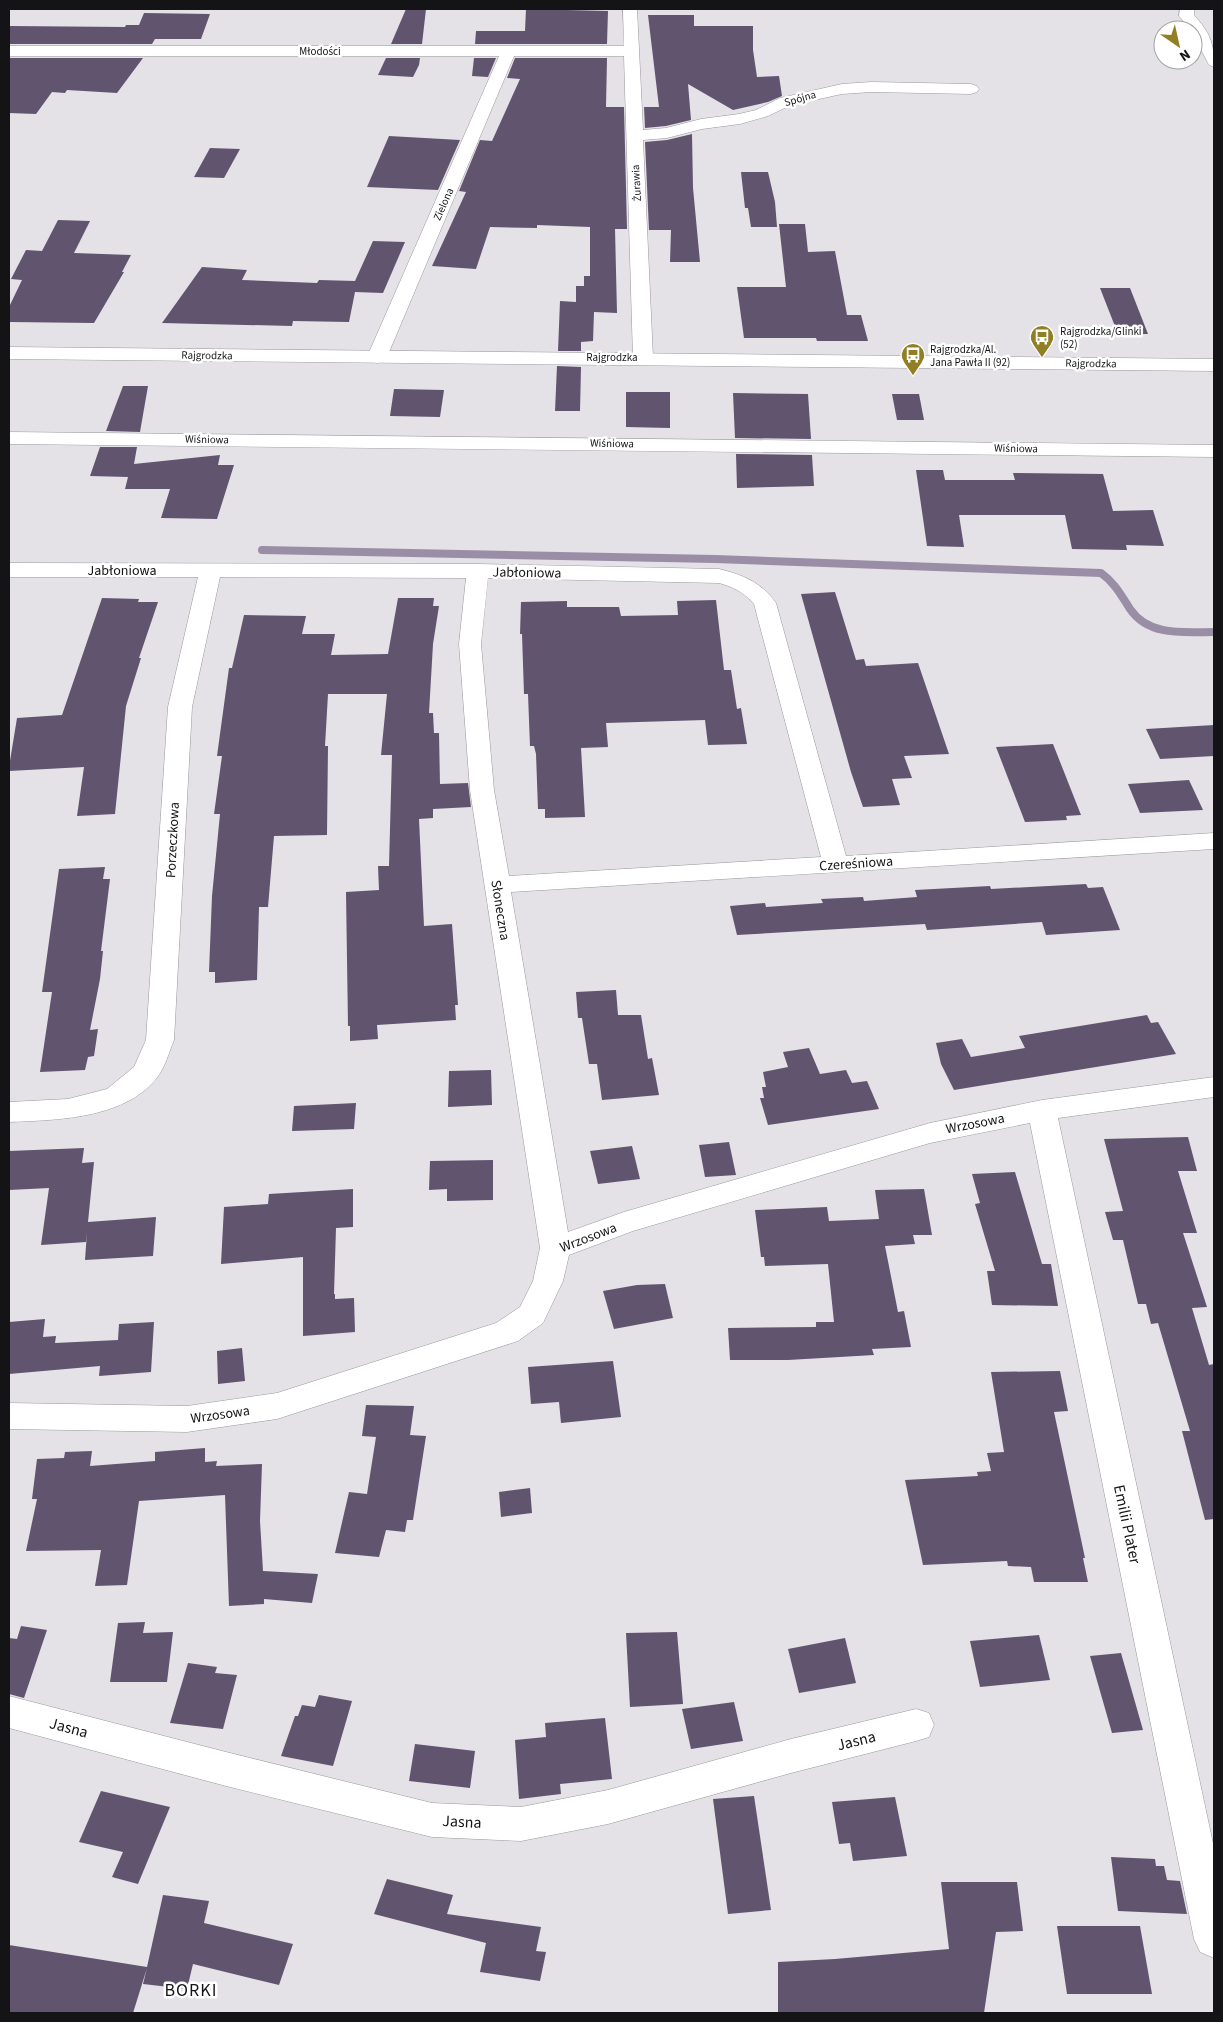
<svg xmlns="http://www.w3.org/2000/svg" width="1223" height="2022" font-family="'Source Sans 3',sans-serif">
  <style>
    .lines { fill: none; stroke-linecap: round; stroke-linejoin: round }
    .stream { stroke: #998ea6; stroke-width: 8 }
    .building { fill: #61546f }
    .minor-casing { stroke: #9a979d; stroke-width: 1 }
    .tertiary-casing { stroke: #9a979d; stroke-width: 1 }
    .minor { fill: #fff; fill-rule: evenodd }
    .tertiary { fill: #fff; fill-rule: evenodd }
    .labels { text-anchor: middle; stroke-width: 5; stroke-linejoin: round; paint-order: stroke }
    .far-street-label { font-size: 11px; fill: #141316; stroke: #fff }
    .far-poi-label { font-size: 11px; fill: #141316; stroke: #fff; text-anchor: start }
    .street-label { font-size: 14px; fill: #141316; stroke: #fff }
    .near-street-label { font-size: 16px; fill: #141316; stroke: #fff }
    .near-neighbourhood-label { font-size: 18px; letter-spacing: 1px; fill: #141316; stroke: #fff }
  </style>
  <rect width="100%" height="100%" fill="#e4e1e7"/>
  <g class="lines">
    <path class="stream" d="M 262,550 L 715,559 L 1101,573 C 1115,583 1121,595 1130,609 C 1149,637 1185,632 1214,632"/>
  </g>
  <g class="building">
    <polygon points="406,9 426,9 422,44 391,44"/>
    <polygon points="526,9 608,11 607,44 475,44 476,31 525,31"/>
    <polygon points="144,13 210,14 201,39 155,39 152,44 9,44 9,26 125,27 126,25 139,25"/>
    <polygon points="648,15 694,15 694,26 753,26 753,50 757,77 779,76 782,96 768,102 733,110 688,84 691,120 666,126 645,128 644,107 659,107"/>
    <polygon points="9,58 143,58 117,93 67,90 65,93 52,92 36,114 9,113"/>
    <polygon points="386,58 420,58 419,65 413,77 378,75"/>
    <polygon points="474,58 496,58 488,77 472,76"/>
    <polygon points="515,58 607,58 606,107 624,107 627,229 615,229 617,313 594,312 593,341 581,342 581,351 558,351 560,301 576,302 576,286 584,286 584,276 590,276 590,227 537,225 537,228 490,227 476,269 432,266 466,192 459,191 480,140 492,141 520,79 507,78"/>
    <polygon points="692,134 693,188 700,262 670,262 671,230 649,230 645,142 667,140"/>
    <polygon points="389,136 460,140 438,190 367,187"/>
    <polygon points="210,148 240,149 224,178 194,177"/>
    <polygon points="741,172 768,172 775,202 777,227 751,227 748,208 745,208"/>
    <polygon points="58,220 90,221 74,253 131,255 122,272 124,272 94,323 9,322 9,307 22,280 11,279 26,250 42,251"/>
    <polygon points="779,224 805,224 808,252 835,251 847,315 861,315 868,341 817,341 816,338 744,338 737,287 786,287"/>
    <polygon points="373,241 405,242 383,293 355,292 349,322 293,321 292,326 162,323 202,267 247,270 242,280 317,283 319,280 355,281"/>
    <polygon points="1100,288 1130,288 1148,334 1118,334"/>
    <polygon points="557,366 581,367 580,411 555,411"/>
    <polygon points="123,386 148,386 140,432 106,431"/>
    <polygon points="394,389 444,390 440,417 390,416"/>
    <polygon points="626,392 670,392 670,428 626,427"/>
    <polygon points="733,393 808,394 811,439 735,438"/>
    <polygon points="892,394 919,394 924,420 897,420"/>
    <polygon points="100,447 137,447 134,464 220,455 218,465 234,465 217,519 161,518 170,489 125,489 128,477 90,476"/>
    <polygon points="736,454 812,455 814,486 737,488"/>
    <polygon points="916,470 943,470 945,480 1015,480 1013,473 1103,474 1113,511 1153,510 1164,546 1126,545 1127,550 1072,549 1065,515 959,515 964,547 927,546"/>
    <polygon points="835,592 856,660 864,659 866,666 918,663 949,754 904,756 912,778 892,779 900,805 863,807 851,772 801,594"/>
    <polygon points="102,598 139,599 138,602 158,602 139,658 141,658 126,706 115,814 77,816 84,767 9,771 9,767 17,718 62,715"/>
    <polygon points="398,598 434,598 433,606 439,606 433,644 429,713 433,713 434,733 439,733 440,784 468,783 471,807 433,809 433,818 419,819 424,926 452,924 458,1005 455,1005 456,1020 377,1025 378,1039 350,1041 350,1026 348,1026 346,892 379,890 378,866 389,866 392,755 381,755 387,694 328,694 325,746 328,746 327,835 274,836 268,907 259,907 257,980 215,983 215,972 209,972 212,896 220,814 214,814 222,756 217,756 229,668 232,668 244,615 306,616 302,634 335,634 331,655 388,654"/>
    <polygon points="716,600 724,670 731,670 737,709 741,708 747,744 708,745 705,720 606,723 608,747 581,748 585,817 545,818 545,809 538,809 536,754 534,746 530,746 528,694 524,694 522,634 520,634 521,602 567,601 567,607 619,607 621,616 678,615 677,601"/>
    <polygon points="1214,725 1214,756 1160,759 1146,729"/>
    <polygon points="1053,744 1081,815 1066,816 1067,820 1025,822 996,747"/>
    <polygon points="1189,780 1203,810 1140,813 1128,784"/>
    <polygon points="105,867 103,879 110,879 101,951 103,951 100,979 90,1030 98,1029 94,1056 88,1057 85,1070 40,1072 52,992 42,992 59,869"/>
    <polygon points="1086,884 1088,888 1103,887 1120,930 1046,935 1042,922 927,930 925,924 737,935 730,906 765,903 766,907 823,903 821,899 863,897 864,901 917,897 915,890 990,886 991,889"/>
    <polygon points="616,990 618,1015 641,1015 648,1059 652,1058 659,1095 602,1100 597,1064 589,1064 582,1018 578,1018 576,992"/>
    <polygon points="1147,1015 1151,1023 1158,1022 1176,1054 954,1090 941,1064 936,1043 962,1039 971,1057 1025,1048 1019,1036"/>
    <polygon points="809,1048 820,1074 846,1070 852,1083 867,1081 879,1109 768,1125 760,1098 764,1098 762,1087 766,1087 763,1072 788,1067 783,1052"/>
    <polygon points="491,1070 492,1105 448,1107 449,1071"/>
    <polygon points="356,1103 354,1129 292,1131 294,1106"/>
    <polygon points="1188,1137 1197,1171 1178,1171 1197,1233 1183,1233 1207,1307 1192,1308 1209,1365 1214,1364 1214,1519 1205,1520 1182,1431 1190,1431 1158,1323 1151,1324 1146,1304 1138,1304 1123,1240 1113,1240 1105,1212 1123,1211 1104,1139"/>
    <polygon points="729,1142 736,1175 705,1177 699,1145"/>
    <polygon points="632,1146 640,1179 598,1184 590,1151"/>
    <polygon points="84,1148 82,1163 94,1162 88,1222 156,1217 153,1256 85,1260 87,1232 86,1242 41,1245 49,1188 9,1190 9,1151"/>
    <polygon points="493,1160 493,1200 447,1201 447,1189 429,1190 430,1161"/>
    <polygon points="1015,1172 1042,1264 1051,1264 1058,1306 992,1305 987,1271 995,1271 975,1204 980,1203 972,1174"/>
    <polygon points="353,1189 353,1227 336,1228 334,1294 335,1294 335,1299 354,1298 355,1332 303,1336 303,1257 221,1264 224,1207 268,1204 269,1194"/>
    <polygon points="924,1189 932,1235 913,1235 915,1244 885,1246 898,1312 904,1311 911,1347 872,1349 874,1355 788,1360 730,1360 728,1328 816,1327 816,1322 834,1322 828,1264 765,1266 764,1257 761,1257 755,1210 827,1207 829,1221 879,1219 875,1190"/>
    <polygon points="665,1284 673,1318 614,1329 603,1291 637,1285"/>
    <polygon points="45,1319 43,1337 56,1336 55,1343 118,1340 119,1324 154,1322 151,1372 99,1376 100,1366 9,1374 9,1322"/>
    <polygon points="242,1348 245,1381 218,1384 217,1351"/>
    <polygon points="613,1361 621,1417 561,1423 559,1402 531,1404 528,1367"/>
    <polygon points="1060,1371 1068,1411 1054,1412 1085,1558 1083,1558 1088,1582 1034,1582 1031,1567 1008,1566 1007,1561 923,1565 905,1480 978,1476 977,1472 991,1471 987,1453 1004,1452 991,1372"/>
    <polygon points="366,1405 414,1406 410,1435 426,1436 413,1520 407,1520 405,1532 386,1530 379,1557 335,1553 349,1492 367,1494 376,1437 362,1436"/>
    <polygon points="205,1448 205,1462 217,1461 216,1466 262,1464 260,1521 263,1571 318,1574 312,1603 264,1599 264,1604 229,1606 225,1495 139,1501 127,1585 95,1586 101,1550 26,1551 37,1499 32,1499 37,1459 64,1458 65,1452 92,1451 90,1466 155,1461 155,1452"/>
    <polygon points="530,1488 532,1513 501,1517 499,1492"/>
    <polygon points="145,1622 143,1633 173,1632 167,1682 110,1682 118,1623"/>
    <polygon points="21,1626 47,1630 24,1698 9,1694 9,1638 17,1639"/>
    <polygon points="677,1632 683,1704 630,1707 626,1633"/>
    <polygon points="1039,1635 1050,1680 980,1687 970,1641"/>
    <polygon points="845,1638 856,1683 799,1693 788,1649"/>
    <polygon points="1121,1653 1143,1730 1112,1733 1090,1656"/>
    <polygon points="188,1663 217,1667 215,1673 237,1675 223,1729 170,1723"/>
    <polygon points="319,1695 352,1701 333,1766 281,1756 295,1716 298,1716 302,1705 315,1707"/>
    <polygon points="734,1702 743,1741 691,1749 682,1709"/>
    <polygon points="605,1718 612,1779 560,1784 561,1794 519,1799 515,1740 546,1737 545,1723"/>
    <polygon points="415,1744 475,1751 470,1788 409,1781"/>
    <polygon points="101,1791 170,1807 138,1884 112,1877 123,1852 79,1842"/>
    <polygon points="754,1796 771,1910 728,1914 713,1799"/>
    <polygon points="895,1797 907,1856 853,1861 850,1843 839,1844 832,1802"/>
    <polygon points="1111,1857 1155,1859 1156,1866 1164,1866 1167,1880 1180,1881 1187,1914 1118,1911"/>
    <polygon points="387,1879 453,1895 447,1914 541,1927 536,1951 546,1952 540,1981 480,1972 486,1943 374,1914"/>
    <polygon points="941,1882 1017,1882 1023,1931 996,1932 984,2013 778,2013 778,1962 835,1959 949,1949"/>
    <polygon points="163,1895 209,1901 204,1923 293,1944 279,1985 193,1964 187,1989 143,1984 147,1968 133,2013 9,2013 9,1945 147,1967"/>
    <polygon points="1057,1926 1140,1926 1152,1994 1067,1994"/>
  </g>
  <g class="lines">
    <g class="minor-casing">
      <g id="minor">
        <polygon points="623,9 637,9 643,130 666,128 701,119 739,114 756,110 780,98 842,84 871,82 971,84 977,86 979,89 977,92 971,94 871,92 842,94 791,105 768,116 740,124 702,129 667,138 643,140 653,358 650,362 643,364 636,362 633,358 624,56 514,56 387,357 384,361 377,363 370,361 367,357 499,56 9,56 9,46 624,46"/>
        <path d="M 1180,9 L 1194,9 L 1194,15 C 1210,33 1214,42 1214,67 L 1209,65 L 1193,34 L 1193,30 L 1191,30 L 1179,16 Z"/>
        <polygon points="9,432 1214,445 1214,457 9,444"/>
        <path d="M 9,563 L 478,564 L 719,569 C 743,575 761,582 776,603 L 846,856 L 1214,833 L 1214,849 L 511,892 L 568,1232 L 624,1212 L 930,1123 L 1042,1100 L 1214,1077 L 1214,1097 L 1058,1118 L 1214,1848 L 1214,1958 L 1200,1952 L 1194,1939 L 1030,1123 L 930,1143 L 633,1231 L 569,1255 L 563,1281 L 543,1323 L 518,1341 L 277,1419 L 187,1432 L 9,1429 L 9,1403 L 187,1406 L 277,1393 L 496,1323 L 520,1307 L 533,1281 L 540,1248 L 470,790 L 459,644 L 466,578 L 220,577 L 192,707 L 174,1040 C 169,1052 165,1068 156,1079 C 123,1119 57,1120 9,1122 L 9,1102 L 68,1099 L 107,1089 L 134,1067 L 146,1040 L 168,707 L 198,577 L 9,577 ZM 488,578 L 719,583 C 733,587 744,592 754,604 L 821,857 L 509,876 L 494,790 L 481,644 Z"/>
        <polygon points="9,1696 226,1752 432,1803 521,1807 608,1790 791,1739 916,1709 929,1713 934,1725 929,1737 916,1741 791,1773 608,1824 521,1841 432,1837 226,1786 9,1728"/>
      </g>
    </g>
    <g class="tertiary-casing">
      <polygon id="tertiary" points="9,347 1214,359 1214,371 9,359"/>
    </g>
    <use href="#minor" class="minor"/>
    <use href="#tertiary" class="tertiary"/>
  </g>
  <defs>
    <g id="bus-pin" transform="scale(1.25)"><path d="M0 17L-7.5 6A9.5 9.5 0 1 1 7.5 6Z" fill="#917e25" stroke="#fff"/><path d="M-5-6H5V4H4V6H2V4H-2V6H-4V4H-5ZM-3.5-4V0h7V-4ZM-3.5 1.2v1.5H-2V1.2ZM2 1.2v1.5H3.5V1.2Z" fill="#fff"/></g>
  </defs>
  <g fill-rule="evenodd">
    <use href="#bus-pin" x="1042" y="337"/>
    <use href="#bus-pin" x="913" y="355"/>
  </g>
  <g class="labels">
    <g class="far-street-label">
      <text x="320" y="55">Młodości</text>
      <text transform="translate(800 98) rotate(-16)" y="4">Spójna</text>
      <text transform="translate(636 183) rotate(-93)" y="4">Żurawia</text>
      <text transform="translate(443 204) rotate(-66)" y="4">Zielona</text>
      <text transform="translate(207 355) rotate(1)" y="4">Rajgrodzka</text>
      <text x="612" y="361">Rajgrodzka</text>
      <text transform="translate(1091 363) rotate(1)" y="4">Rajgrodzka</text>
      <text transform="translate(207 439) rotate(1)" y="4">Wiśniowa</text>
      <text transform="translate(612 443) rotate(1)" y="4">Wiśniowa</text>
      <text transform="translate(1016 448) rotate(1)" y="4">Wiśniowa</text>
    </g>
    <g class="far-poi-label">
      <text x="1060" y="335">Rajgrodzka/Glinki<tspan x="1060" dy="13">(52)</tspan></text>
      <text x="930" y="353">Rajgrodzka/Al.<tspan x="930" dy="13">Jana Pawła II (92)</tspan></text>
    </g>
    <g class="street-label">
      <text x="122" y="575">Jabłoniowa</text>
      <text transform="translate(527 572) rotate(1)" y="5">Jabłoniowa</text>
      <text transform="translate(172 840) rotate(-87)" y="5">Porzeczkowa</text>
      <text transform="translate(856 863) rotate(-4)" y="5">Czereśniowa</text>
      <text transform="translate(501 910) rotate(81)" y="5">Słoneczna</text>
      <text transform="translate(975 1123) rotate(-11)" y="5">Wrzosowa</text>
      <text transform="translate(588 1237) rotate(-21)" y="5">Wrzosowa</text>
      <text transform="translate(220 1414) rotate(-8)" y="5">Wrzosowa</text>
    </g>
    <g class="near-street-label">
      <text transform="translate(1128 1524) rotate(78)" y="6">Emilii Plater</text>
      <text transform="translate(69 1727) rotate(15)" y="6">Jasna</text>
      <text transform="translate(856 1740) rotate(-14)" y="6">Jasna</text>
      <text transform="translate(462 1821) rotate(3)" y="6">Jasna</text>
    </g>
    <g class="near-neighbourhood-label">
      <text x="191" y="1996">BORKI</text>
    </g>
  </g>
  <rect width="1223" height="2022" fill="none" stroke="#141316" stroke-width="20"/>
  <g transform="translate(1178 45) rotate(146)"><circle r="24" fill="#ffffff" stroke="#a1a1a2"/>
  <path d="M0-4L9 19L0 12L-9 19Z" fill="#917e25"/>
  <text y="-8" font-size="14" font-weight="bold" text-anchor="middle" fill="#141316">N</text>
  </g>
</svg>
